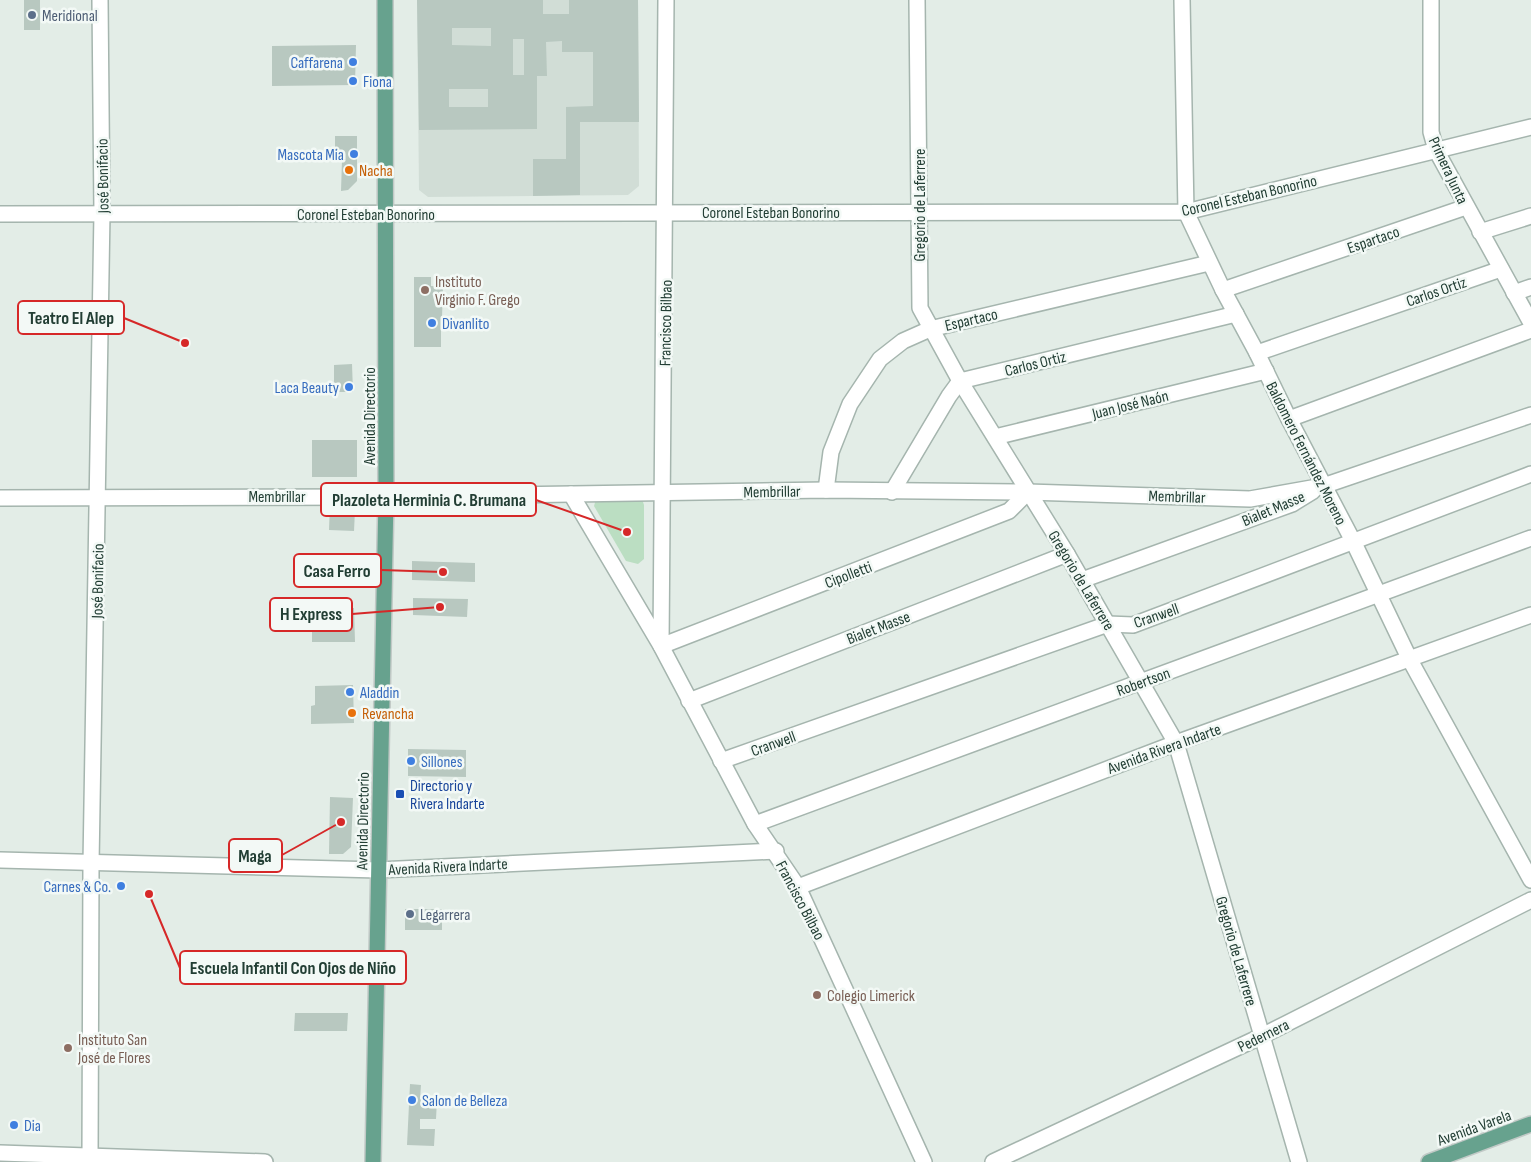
<svg xmlns="http://www.w3.org/2000/svg" width="1531" height="1162" font-family="'Sofia Sans Condensed',sans-serif">
  <style>
    .built { fill: #d1ddd6 }
    .green { fill: #bbdec2 }
    .building { fill: #b8c8c0; fill-rule: evenodd }
    .lines { fill: none; stroke-linecap: round; stroke-linejoin: round }
    .minor-casing { stroke: #a5b5ae; stroke-width: 18 }
    .major-casing { stroke: #c1c9c6; stroke-width: 18 }
    .minor { stroke: #fff; stroke-width: 15 }
    .major { stroke: #67a28e; stroke-width: 15 }
    .service-dot { fill: #5c6f8a; stroke: #f3f9f6; stroke-width: 2 }
    .shop-dot { fill: #3f7fe0; stroke: #f3f9f6; stroke-width: 2 }
    .food-dot { fill: #e8710a; stroke: #f3f9f6; stroke-width: 2 }
    .education-dot { fill: #8d6e63; stroke: #f3f9f6; stroke-width: 2 }
    .transit-dot { fill: #1a4fb4; stroke: #f3f9f6; stroke-width: 2 }
    .labels { text-anchor: middle; stroke-width: 5; stroke-linejoin: round; paint-order: stroke }
    .service-label { font-size: 16px; fill: #4e5e75; stroke: #f3f9f6; text-anchor: start }
    .shop-label { font-size: 16px; fill: #366cbe; stroke: #f3f9f6; text-anchor: start }
    .food-label { font-size: 16px; fill: #c56008; stroke: #f3f9f6; text-anchor: start }
    .street-label { font-size: 16px; fill: #223e34; stroke: #f3f9f6 }
    .education-label { font-size: 16px; fill: #785e54; stroke: #f3f9f6; text-anchor: start }
    .transit-label { font-size: 16px; fill: #164399; stroke: #f3f9f6; text-anchor: start }
    .leader { fill: none; stroke: #d62828; stroke-width: 2 }
    .callout-dot { fill: #d62828; stroke: #f3f9f6; stroke-width: 2 }
    .callout { fill: #f3f9f6; stroke: #d62828; stroke-width: 2 }
    .callout-label { font-size: 18px; text-anchor: middle; font-weight: bold; fill: #223e34 }
  </style>
  <rect width="100%" height="100%" fill="#e3ede7"/>
  <polygon class="built" points="417,0 638,0 639,186 628,195 428,197 419,190"/>
  <polygon class="green" points="596,499 642,499 644,505 644,559 638,564 626,561 594,506"/>
  <g class="building">
    <rect x="24" y="0" width="16" height="30"/>
    <path d="M 417,0 L 543,0 L 543,14 L 569,14 L 569,0 L 638,0 L 639,122 L 580,122 L 580,195 L 533,196 L 533,159 L 566,159 L 566,107 L 593,106 L 593,52 L 562,52 L 562,41 L 546,42 L 547,76 L 537,76 L 537,129 L 419,130 ZM 452,28 L 491,28 L 491,46 L 452,45 ZM 513,39 L 524,39 L 524,75 L 513,75 ZM 449,89 L 488,89 L 488,107 L 449,107 Z"/>
    <polygon points="356,45 355,85 272,86 272,46"/>
    <polygon points="335,136 357,136 357,181 348,190 341,191 342,160 335,160"/>
    <polygon points="414,277 431,277 431,286 443,287 442,318 449,318 449,328 441,328 441,347 414,347"/>
    <polygon points="352,364 353,392 334,392 334,365"/>
    <rect x="312" y="440" width="45" height="37"/>
    <polygon points="330,503 348,503 355,510 354,531 329,530"/>
    <polygon points="412,561 475,563 475,582 412,580"/>
    <polygon points="413,598 468,599 467,617 413,615"/>
    <polygon points="312,608 354,608 355,642 312,642"/>
    <polygon points="353,685 354,723 311,724 311,706 315,705 315,686"/>
    <polygon points="408,749 466,750 466,777 408,776"/>
    <polygon points="330,797 353,798 351,847 343,854 329,854"/>
    <rect x="405" y="909" width="37" height="21"/>
    <polygon points="295,1013 348,1013 347,1031 294,1031"/>
    <polygon points="410,1084 421,1085 420,1099 437,1100 436,1119 420,1119 420,1129 435,1129 434,1146 407,1145"/>
  </g>
  <g class="lines">
    <g class="minor-casing">
      <g id="minor">
        <polyline points="666,0 661,646 1009,511 1028,492"/>
        <polyline points="917,0 920,308 960,381 1067,554 1176,743 1299,1162"/>
        <polyline points="1182,0 1186,212 1223,290 1257,353 1289,419 1353,541 1410,660 1531,880"/>
        <polyline points="1431,0 1431,132 1436,150 1531,323"/>
        <polyline points="0,214 1186,212 1531,127"/>
        <polyline points="1480,232 1531,216"/>
        <polyline points="1223,290 1466,207"/>
        <polyline points="1514,293 1531,287"/>
        <polyline points="1257,353 1501,269"/>
        <polyline points="1289,419 1531,330"/>
        <polyline points="995,437 1266,371"/>
        <polyline points="826,490 831,452 850,404 880,359 903,341 930,329 1209,263"/>
        <polyline points="892,492 949,396 960,381 1236,314"/>
        <polyline points="571,494 661,646 755,824 798,887 924,1162"/>
        <polyline points="0,498 386,497 826,490 1028,492 1250,499 1323,486 1531,415"/>
        <polyline points="1082,580 1292,504 1313,491"/>
        <polyline points="689,701 1067,554"/>
        <polyline points="721,761 1108,624 1133,625 1531,474"/>
        <polyline points="755,824 1531,538"/>
        <polyline points="0,860 378,870 776,851"/>
        <polyline points="798,887 1176,743 1531,615"/>
        <polyline points="0,1153 265,1162"/>
        <polyline points="90,1162 91,864 102,213 100,0"/>
        <polyline points="993,1162 1262,1036 1531,900"/>
      </g>
    </g>
    <g class="major-casing">
      <g id="major">
        <polyline points="373,1162 386,497 385,0"/>
        <polyline points="1429,1162 1531,1124"/>
      </g>
    </g>
    <use href="#minor" class="minor"/>
    <use href="#major" class="major"/>
  </g>
  <g class="service-dot">
    <circle cx="32" cy="15" r="5"/>
    <circle cx="410" cy="914" r="5"/>
  </g>
  <g class="shop-dot">
    <circle cx="353" cy="62" r="5"/>
    <circle cx="353" cy="81" r="5"/>
    <circle cx="354" cy="154" r="5"/>
    <circle cx="432" cy="323" r="5"/>
    <circle cx="349" cy="387" r="5"/>
    <circle cx="350" cy="692" r="5"/>
    <circle cx="411" cy="761" r="5"/>
    <circle cx="121" cy="886" r="5"/>
    <circle cx="412" cy="1100" r="5"/>
    <circle cx="14" cy="1125" r="5"/>
  </g>
  <g class="food-dot">
    <circle cx="349" cy="170" r="5"/>
    <circle cx="352" cy="713" r="5"/>
  </g>
  <g class="education-dot">
    <circle cx="425" cy="290" r="5"/>
    <circle cx="817" cy="995" r="5"/>
    <circle cx="68" cy="1048" r="5"/>
  </g>
  <rect class="transit-dot" x="395" y="789" width="10" height="10" rx="2.5"/>
  <g class="labels">
    <g class="service-label">
      <text x="42" y="21">Meridional</text>
      <text x="420" y="920">Legarrera</text>
    </g>
    <g class="shop-label">
      <text x="343" y="68" text-anchor="end">Caffarena</text>
      <text x="363" y="87">Fiona</text>
      <text x="344" y="160" text-anchor="end">Mascota Mia</text>
      <text x="442" y="329">Divanlito</text>
      <text x="339" y="393" text-anchor="end">Laca Beauty</text>
      <text x="360" y="698">Aladdin</text>
      <text x="421" y="767">Sillones</text>
      <text x="111" y="892" text-anchor="end">Carnes &amp; Co.</text>
      <text x="422" y="1106">Salon de Belleza</text>
      <text x="24" y="1131">Dia</text>
    </g>
    <g class="food-label">
      <text x="359" y="176">Nacha</text>
      <text x="362" y="719">Revancha</text>
    </g>
    <g class="street-label">
      <text transform="translate(1449 170) rotate(65)" y="6">Primera Junta</text>
      <text transform="translate(102 176) rotate(-91)" y="6">José Bonifacio</text>
      <text transform="translate(1249 195) rotate(-13)" y="6">Coronel Esteban Bonorino</text>
      <text transform="translate(919 205) rotate(-90)" y="6">Gregorio de Laferrere</text>
      <text x="771" y="218">Coronel Esteban Bonorino</text>
      <text x="366" y="220">Coronel Esteban Bonorino</text>
      <text transform="translate(1373 239) rotate(-19)" y="6">Espartaco</text>
      <text transform="translate(1436 291) rotate(-19)" y="6">Carlos Ortiz</text>
      <text transform="translate(971 319) rotate(-13)" y="6">Espartaco</text>
      <text transform="translate(665 323) rotate(-89)" y="6">Francisco Bilbao</text>
      <text transform="translate(1035 363) rotate(-14)" y="6">Carlos Ortiz</text>
      <text transform="translate(1130 404) rotate(-14)" y="6">Juan José Naón</text>
      <text transform="translate(369 416) rotate(-90)" y="6">Avenida Directorio</text>
      <text transform="translate(1307 453) rotate(63)" y="6">Baldomero Fernández Moreno</text>
      <text transform="translate(772 491) rotate(-1)" y="6">Membrillar</text>
      <text x="277" y="502">Membrillar</text>
      <text transform="translate(1177 496) rotate(2)" y="6">Membrillar</text>
      <text transform="translate(1273 508) rotate(-23)" y="6">Bialet Masse</text>
      <text transform="translate(848 574) rotate(-21)" y="6">Cipolletti</text>
      <text transform="translate(1082 580) rotate(59)" y="6">Gregorio de Laferrere</text>
      <text transform="translate(97 581) rotate(-89)" y="6">José Bonifacio</text>
      <text transform="translate(1156 615) rotate(-19)" y="6">Cranwell</text>
      <text transform="translate(878 627) rotate(-21)" y="6">Bialet Masse</text>
      <text transform="translate(1143 681) rotate(-20)" y="6">Robertson</text>
      <text transform="translate(773 743) rotate(-20)" y="6">Cranwell</text>
      <text transform="translate(1164 748) rotate(-20)" y="6">Avenida Rivera Indarte</text>
      <text transform="translate(362 821) rotate(-89)" y="6">Avenida Directorio</text>
      <text transform="translate(448 866) rotate(-3)" y="6">Avenida Rivera Indarte</text>
      <text transform="translate(801 900) rotate(62)" y="6">Francisco Bilbao</text>
      <text transform="translate(1237 951) rotate(74)" y="6">Gregorio de Laferrere</text>
      <text transform="translate(1263 1035) rotate(-26)" y="6">Pedernera</text>
      <text transform="translate(1474 1127) rotate(-20)" y="6">Avenida Varela</text>
    </g>
    <g class="education-label">
      <text x="435" y="287">Instituto<tspan x="435" dy="18">Virginio F. Grego</tspan></text>
      <text x="827" y="1001">Colegio Limerick</text>
      <text x="78" y="1045">Instituto San<tspan x="78" dy="18">José de Flores</tspan></text>
    </g>
    <g class="transit-label">
      <text x="410" y="791">Directorio y<tspan x="410" dy="18">Rivera Indarte</tspan></text>
    </g>
  </g>
  <path class="leader" d="M185 343L124 318M627 532L536 500M443 572L381 570M440 607L352 614M341 822L282 855M149 894L180 968"/>
  <g class="callout-dot">
    <circle cx="185" cy="343" r="5"/>
    <circle cx="627" cy="532" r="5"/>
    <circle cx="443" cy="572" r="5"/>
    <circle cx="440" cy="607" r="5"/>
    <circle cx="341" cy="822" r="5"/>
    <circle cx="149" cy="894" r="5"/>
  </g>
  <g class="callout">
    <rect x="18" y="301" width="106" height="33" rx="5"/>
    <rect x="321" y="483" width="215" height="33" rx="5"/>
    <rect x="294" y="554" width="87" height="33" rx="5"/>
    <rect x="270" y="598" width="82" height="33" rx="5"/>
    <rect x="229" y="839" width="53" height="33" rx="5"/>
    <rect x="180" y="951" width="226" height="33" rx="5"/>
  </g>
  <g class="callout-label">
    <text x="71" y="324">Teatro El Alep</text>
    <text x="429" y="506">Plazoleta Herminia C. Brumana</text>
    <text x="337" y="577">Casa Ferro</text>
    <text x="311" y="620">H Express</text>
    <text x="255" y="862">Maga</text>
    <text x="293" y="974">Escuela Infantil Con Ojos de Niño</text>
  </g>
</svg>
